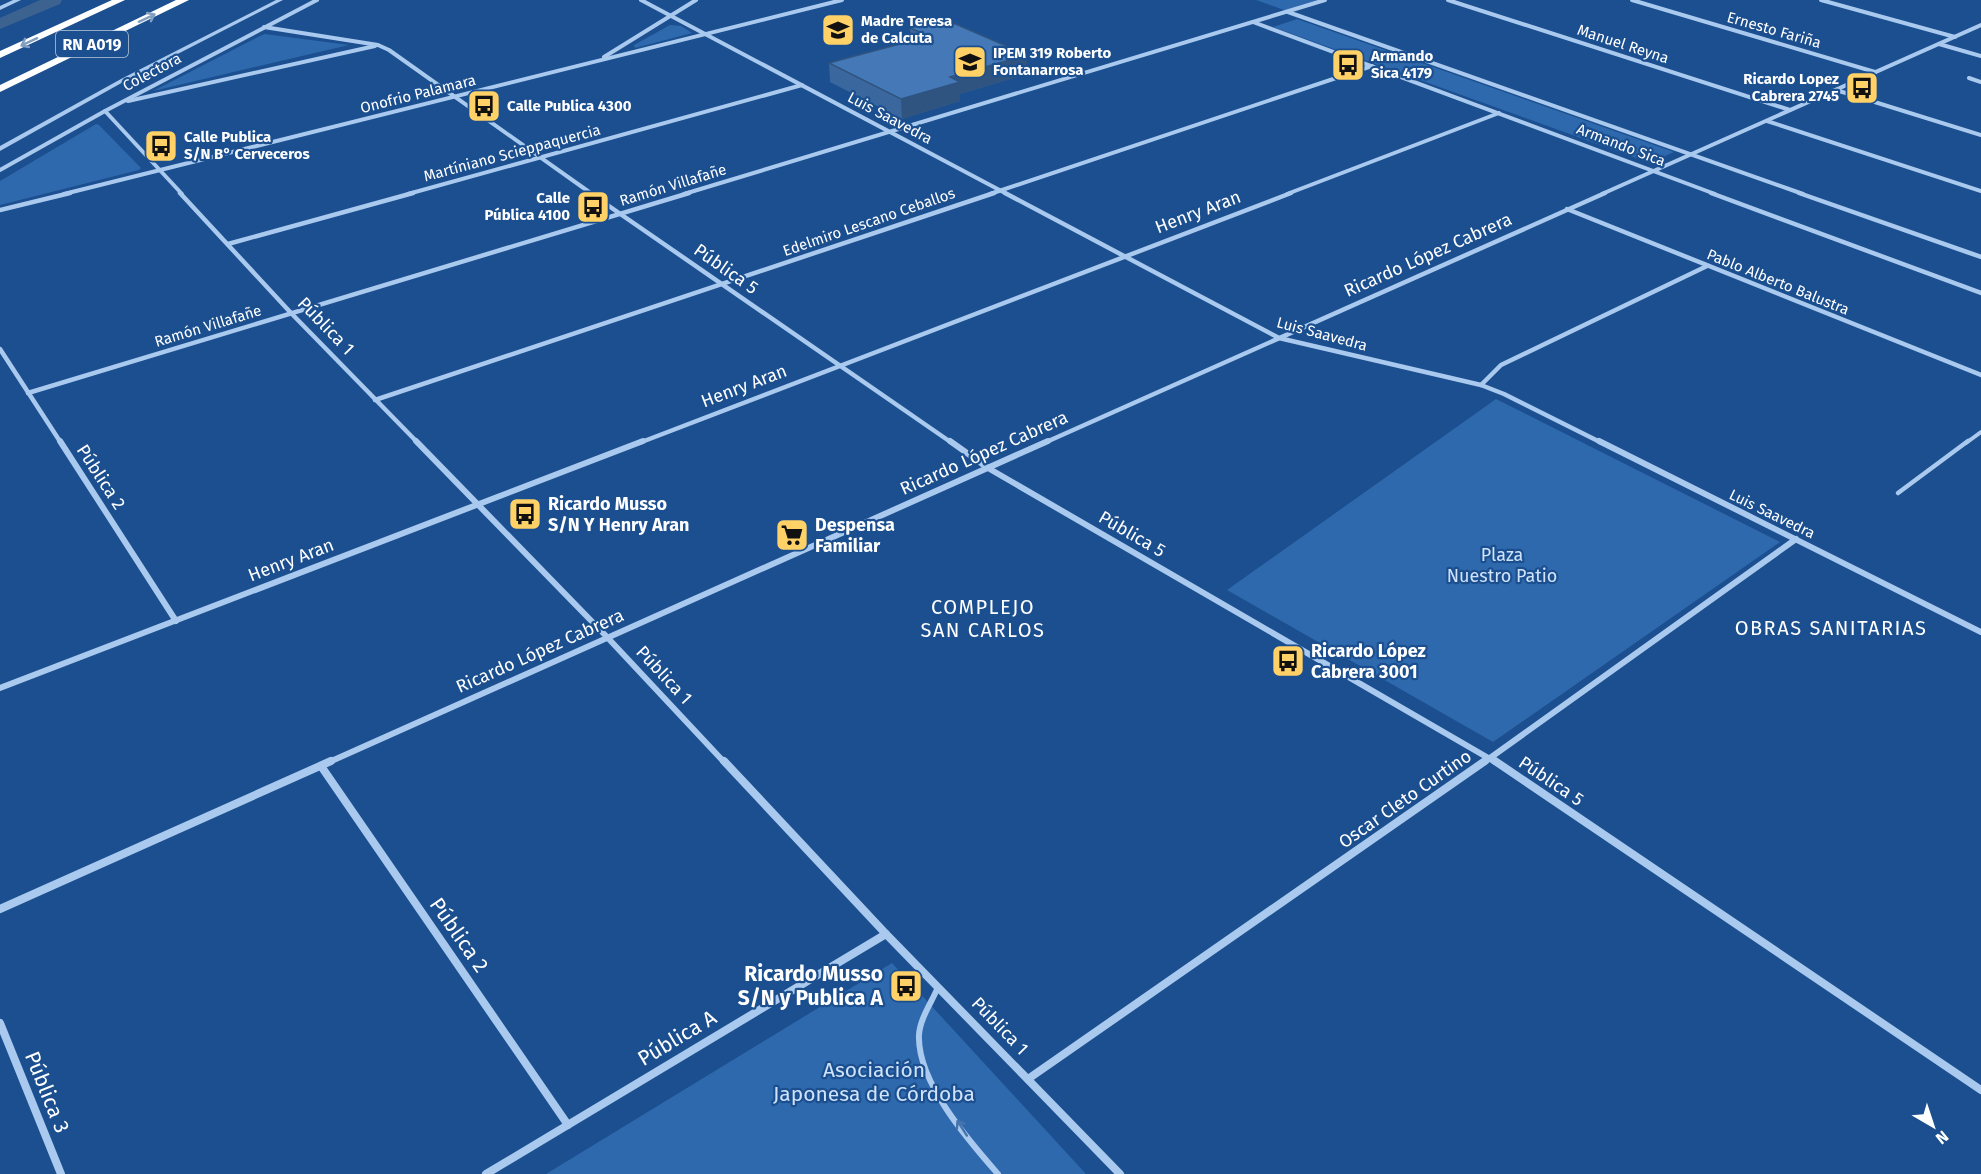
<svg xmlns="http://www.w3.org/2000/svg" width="1981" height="1174" font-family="'Fira Sans',sans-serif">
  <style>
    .green { fill: #2e69ad }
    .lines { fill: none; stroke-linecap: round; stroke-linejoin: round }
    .canal { fill: #3c6290; fill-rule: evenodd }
    .service-far2 { stroke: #a9c9ee; stroke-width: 4 }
    .service-far1 { stroke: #a9c9ee; stroke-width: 4.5 }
    .service { stroke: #a9c9ee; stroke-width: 6 }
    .minor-far3 { stroke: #a9c9ee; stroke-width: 4 }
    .minor-far2 { stroke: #a9c9ee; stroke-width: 4.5 }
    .minor-far1 { stroke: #a9c9ee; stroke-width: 6 }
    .minor { stroke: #a9c9ee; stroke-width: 8 }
    .tertiary { fill: #a9c9ee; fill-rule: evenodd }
    .motorway { fill: #fff; fill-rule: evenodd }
    .wall { fill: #3a679d }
    .shaded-wall { fill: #305480 }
    .building { fill: #4478b7; stroke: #305480; stroke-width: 1.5 }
    .oneway { stroke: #829ec1 }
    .oneway2 { stroke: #4674ac }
    .labels { text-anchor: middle; stroke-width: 4.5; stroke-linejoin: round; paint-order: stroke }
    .far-poi-label { font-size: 15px; font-weight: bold; fill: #fff; stroke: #1b4f8f; text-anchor: start }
    .far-street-label { font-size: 15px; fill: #fff; stroke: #1b4f8f }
    .shield { fill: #1b4f8f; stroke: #bbcadd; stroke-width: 1.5 }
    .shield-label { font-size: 16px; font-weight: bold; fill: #fff }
    .street-label { font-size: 18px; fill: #fff; stroke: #1b4f8f }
    .poi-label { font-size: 18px; font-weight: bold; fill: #fff; stroke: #1b4f8f; text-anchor: start }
    .park-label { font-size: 18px; fill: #cfe3fa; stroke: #1b4f8f }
    .neighbourhood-label { font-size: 20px; letter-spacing: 1.5px; fill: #fff; stroke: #1b4f8f }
    .near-street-label { font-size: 21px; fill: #fff; stroke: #1b4f8f }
    .near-poi-label { font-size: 21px; font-weight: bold; fill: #fff; stroke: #1b4f8f; text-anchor: end }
    .near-park-label { font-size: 21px; fill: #cfe3fa; stroke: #1b4f8f }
  </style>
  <rect width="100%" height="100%" fill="#1b4f8f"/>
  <g class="green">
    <polygon points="1256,0 1325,0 1287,11"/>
    <polygon points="1297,19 1674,152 1650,163 1273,27"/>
    <polygon points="670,25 681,26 692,33 635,48 634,45"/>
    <polygon points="265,34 349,45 153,91 260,36"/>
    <polygon points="96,124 99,125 141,168 139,170 0,205 0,181"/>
    <polygon points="1496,399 1780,542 1493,742 1227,590"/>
    <polygon points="892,963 1086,1174 546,1174"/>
  </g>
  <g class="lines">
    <polygon class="canal" points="40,0 62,0 60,4 0,29 0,18"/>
    <polyline class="service-far2" points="1966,443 1981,432"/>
    <polyline class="service-far1" points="1898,493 1968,441"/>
    <path class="service" d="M 938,987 C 932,1002 920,1018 919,1035 C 917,1082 969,1141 998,1174"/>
    <g class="minor-far3">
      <polyline points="641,0 1007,194"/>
      <polyline points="1448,0 1790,110"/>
      <polyline points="1632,0 1875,72"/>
      <polyline points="1821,0 1955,37"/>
      <polyline points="1288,12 1803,194"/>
      <polyline points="1253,22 1715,194"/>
      <polyline points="264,27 378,45 389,50 592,194"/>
      <polyline points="1939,44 1981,56"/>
      <polyline points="604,57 696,0"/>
      <polyline points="1969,78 1981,82"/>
      <polyline points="1836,90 1981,135"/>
      <polyline points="128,101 375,46"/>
      <polyline points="105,111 182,194"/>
      <polyline points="1767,121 1981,191"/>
      <polyline points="0,170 105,111 317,0"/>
      <polyline points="64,194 842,0"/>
      <polyline points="408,194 802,85"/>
      <polyline points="684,194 1325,0"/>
      <polyline points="990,194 1372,66"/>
      <polyline points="1287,194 1499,113"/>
      <polyline points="1602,194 1981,25"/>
    </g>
    <g class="minor-far2">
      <polyline points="180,193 291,313 418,443"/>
      <polyline points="590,193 952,443"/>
      <polyline points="1005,193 1279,338 1481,385 1504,394 1602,443"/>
      <polyline points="1711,193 1981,293"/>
      <polyline points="1799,193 1981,257"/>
      <polyline points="1567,209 1981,375"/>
      <polyline points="0,210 70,193"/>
      <polyline points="228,244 413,193"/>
      <polyline points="0,349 61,443"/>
      <polyline points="1481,385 1501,365 1707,266"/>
      <polyline points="28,393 689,193"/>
      <polyline points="375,400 994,193"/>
      <polyline points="639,443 1291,193"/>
      <polyline points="1044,443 1605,193"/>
    </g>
    <g class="minor-far1">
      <polyline points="60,441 176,621"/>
      <polyline points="416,441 607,637 725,763"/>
      <polyline points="950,441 988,468 1497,763"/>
      <polyline points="1599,441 1981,632"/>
      <polyline points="0,688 643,441"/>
      <polyline points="327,763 1048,441"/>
      <polyline points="1483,763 1796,539"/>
    </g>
    <g class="minor">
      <polyline points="724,761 886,934 1120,1174"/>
      <polyline points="1495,761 1981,1090"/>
      <polyline points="321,766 568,1125"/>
      <polyline points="0,909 331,761"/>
      <polyline points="0,1023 61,1174"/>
      <polyline points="1028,1079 1485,761"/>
      <polyline points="486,1174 886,934"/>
    </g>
    <g class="tertiary">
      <polygon points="13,0 21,0 0,10 0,6"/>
      <polygon points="276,0 283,0 125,81 0,151 0,146 121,79"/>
    </g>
    <g class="motorway">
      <polygon points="112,0 125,0 0,58 0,51"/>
      <polygon points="176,0 189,0 0,92 0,85"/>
    </g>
  </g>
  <polygon class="wall" points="910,28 1027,55 1027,74 960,94 960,101 902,119 830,82 829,63 911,41"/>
  <polygon class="shaded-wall" points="1027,55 1027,74 960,94 960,101 902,119 901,99 950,77"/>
  <polygon class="building" points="944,19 1027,55 950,77 960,82 901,99 829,63 929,36 910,28"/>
  <defs><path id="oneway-shaft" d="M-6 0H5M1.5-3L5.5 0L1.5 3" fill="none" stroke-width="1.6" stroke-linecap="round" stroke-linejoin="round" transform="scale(1.5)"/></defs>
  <g class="oneway">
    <use href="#oneway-shaft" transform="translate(147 18) rotate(-25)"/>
    <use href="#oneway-shaft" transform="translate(29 42) rotate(155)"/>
  </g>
  <use class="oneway2" href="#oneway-shaft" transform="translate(962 1128) rotate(-123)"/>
  <defs>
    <g id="school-square" transform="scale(1.725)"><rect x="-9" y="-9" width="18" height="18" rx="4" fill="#ffd166" stroke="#1b4f8f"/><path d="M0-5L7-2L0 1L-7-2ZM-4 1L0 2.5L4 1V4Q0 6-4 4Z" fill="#111"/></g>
    <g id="bus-square" transform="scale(1.725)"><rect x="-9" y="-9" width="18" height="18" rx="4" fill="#ffd166" stroke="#1b4f8f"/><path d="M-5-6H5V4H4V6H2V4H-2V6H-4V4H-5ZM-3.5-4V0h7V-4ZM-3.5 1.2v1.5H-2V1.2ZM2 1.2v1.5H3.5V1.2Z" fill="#111"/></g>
    <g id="supermarket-square" transform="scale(1.725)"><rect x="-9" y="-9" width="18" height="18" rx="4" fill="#ffd166" stroke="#1b4f8f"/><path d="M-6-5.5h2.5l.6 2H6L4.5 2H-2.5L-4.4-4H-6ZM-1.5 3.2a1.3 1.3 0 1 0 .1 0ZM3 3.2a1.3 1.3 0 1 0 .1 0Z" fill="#111"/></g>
  </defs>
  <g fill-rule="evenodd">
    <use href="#school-square" x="838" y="30"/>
    <use href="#school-square" x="970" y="62"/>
    <use href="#bus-square" x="1348" y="65"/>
    <use href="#bus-square" x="1862" y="88"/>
    <use href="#bus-square" x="484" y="106"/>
    <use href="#bus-square" x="161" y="146"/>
    <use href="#bus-square" x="593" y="207"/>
    <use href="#bus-square" x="525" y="514"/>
    <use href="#supermarket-square" x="792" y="535"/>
    <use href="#bus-square" x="1288" y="661"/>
    <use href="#bus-square" x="906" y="986"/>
  </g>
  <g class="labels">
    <g class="far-poi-label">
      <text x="861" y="26">Madre Teresa<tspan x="861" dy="17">de Calcuta</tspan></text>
      <text x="993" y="58">IPEM 319 Roberto<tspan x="993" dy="17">Fontanarrosa</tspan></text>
      <text x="1371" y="61">Armando<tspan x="1371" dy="17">Sica 4179</tspan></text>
      <text x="1839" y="84" text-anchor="end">Ricardo Lopez<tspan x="1839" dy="17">Cabrera 2745</tspan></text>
      <text x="507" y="111">Calle Publica 4300</text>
      <text x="184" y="142">Calle Publica<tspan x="184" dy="17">S/N B° Cerveceros</tspan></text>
      <text x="570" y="203" text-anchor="end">Calle<tspan x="570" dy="17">Pública 4100</tspan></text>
    </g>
    <g class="far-street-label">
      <text transform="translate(1774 30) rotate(16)" y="5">Ernesto Fariña</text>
      <text transform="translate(1623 44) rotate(18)" y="5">Manuel Reyna</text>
      <text transform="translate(152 72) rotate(-28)" y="5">Colectora</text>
      <text transform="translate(418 94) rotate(-14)" y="5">Onofrio Palamara</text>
      <text transform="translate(890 118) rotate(28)" y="5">Luis Saavedra</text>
      <text transform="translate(1621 145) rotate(21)" y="5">Armando Sica</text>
      <text transform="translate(512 153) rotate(-15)" y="5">Martíniano Scieppaquercia</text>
      <text transform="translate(673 185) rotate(-17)" y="5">Ramón Villafañe</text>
      <text transform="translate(869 222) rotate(-19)" y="5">Edelmiro Lescano Ceballos</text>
      <text transform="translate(1778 282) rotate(22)" y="5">Pablo Alberto Balustra</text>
      <text transform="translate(208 326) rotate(-17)" y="5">Ramón Villafañe</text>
      <text transform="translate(1322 334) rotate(15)" y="5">Luis Saavedra</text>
      <text transform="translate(1772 514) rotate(26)" y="5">Luis Saavedra</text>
    </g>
    <rect class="shield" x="56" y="31" width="72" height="26" rx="4.5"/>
    <g class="shield-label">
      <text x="92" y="50">RN A019</text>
    </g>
    <g class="street-label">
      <text transform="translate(1198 212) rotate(-21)" y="6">Henry Aran</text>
      <text transform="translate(1428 255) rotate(-24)" y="6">Ricardo López Cabrera</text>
      <text transform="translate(726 269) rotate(35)" y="6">Pública 5</text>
      <text transform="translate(326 326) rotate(46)" y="6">Pública 1</text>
      <text transform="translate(744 386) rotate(-21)" y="6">Henry Aran</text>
      <text transform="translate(984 453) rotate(-24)" y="6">Ricardo López Cabrera</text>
      <text transform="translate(101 477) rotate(57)" y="6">Pública 2</text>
      <text transform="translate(1132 534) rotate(30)" y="6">Pública 5</text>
      <text transform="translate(291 560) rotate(-21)" y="6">Henry Aran</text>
      <text transform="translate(540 651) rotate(-24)" y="6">Ricardo López Cabrera</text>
      <text transform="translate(664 675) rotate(47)" y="6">Pública 1</text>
      <text transform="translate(1551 781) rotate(34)" y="6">Pública 5</text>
      <text transform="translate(1405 799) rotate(-35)" y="6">Oscar Cleto Curtino</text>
      <text transform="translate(1000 1026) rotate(46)" y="6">Pública 1</text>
    </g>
    <g class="poi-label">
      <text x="548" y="510">Ricardo Musso<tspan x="548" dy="21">S/N Y Henry Aran</tspan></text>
      <text x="815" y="531">Despensa<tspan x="815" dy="21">Familiar</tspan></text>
      <text x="1311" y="657">Ricardo López<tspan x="1311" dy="21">Cabrera 3001</tspan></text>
    </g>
    <g class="park-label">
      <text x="1502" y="561">Plaza<tspan x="1502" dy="21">Nuestro Patio</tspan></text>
    </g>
    <g class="neighbourhood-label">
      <text x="983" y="614">COMPLEJO<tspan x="983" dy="23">SAN CARLOS</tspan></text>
      <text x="1831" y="635">OBRAS SANITARIAS</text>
    </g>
    <g class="near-street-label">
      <text transform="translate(459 935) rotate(55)" y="7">Pública 2</text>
      <text transform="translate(677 1038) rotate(-31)" y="7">Pública A</text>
      <text transform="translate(47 1092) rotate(68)" y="7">Pública 3</text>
    </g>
    <g class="near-poi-label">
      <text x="883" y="981">Ricardo Musso<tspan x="883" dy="24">S/N y Publica A</tspan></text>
    </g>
    <g class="near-park-label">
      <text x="874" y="1077">Asociación<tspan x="874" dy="24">Japonesa de Córdoba</tspan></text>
    </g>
  </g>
  <g transform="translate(1933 1126) rotate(141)" stroke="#1b4f8f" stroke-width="4.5" paint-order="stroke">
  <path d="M0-4.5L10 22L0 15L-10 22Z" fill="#ffffff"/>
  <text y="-9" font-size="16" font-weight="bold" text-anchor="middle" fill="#ffffff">N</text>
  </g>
</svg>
